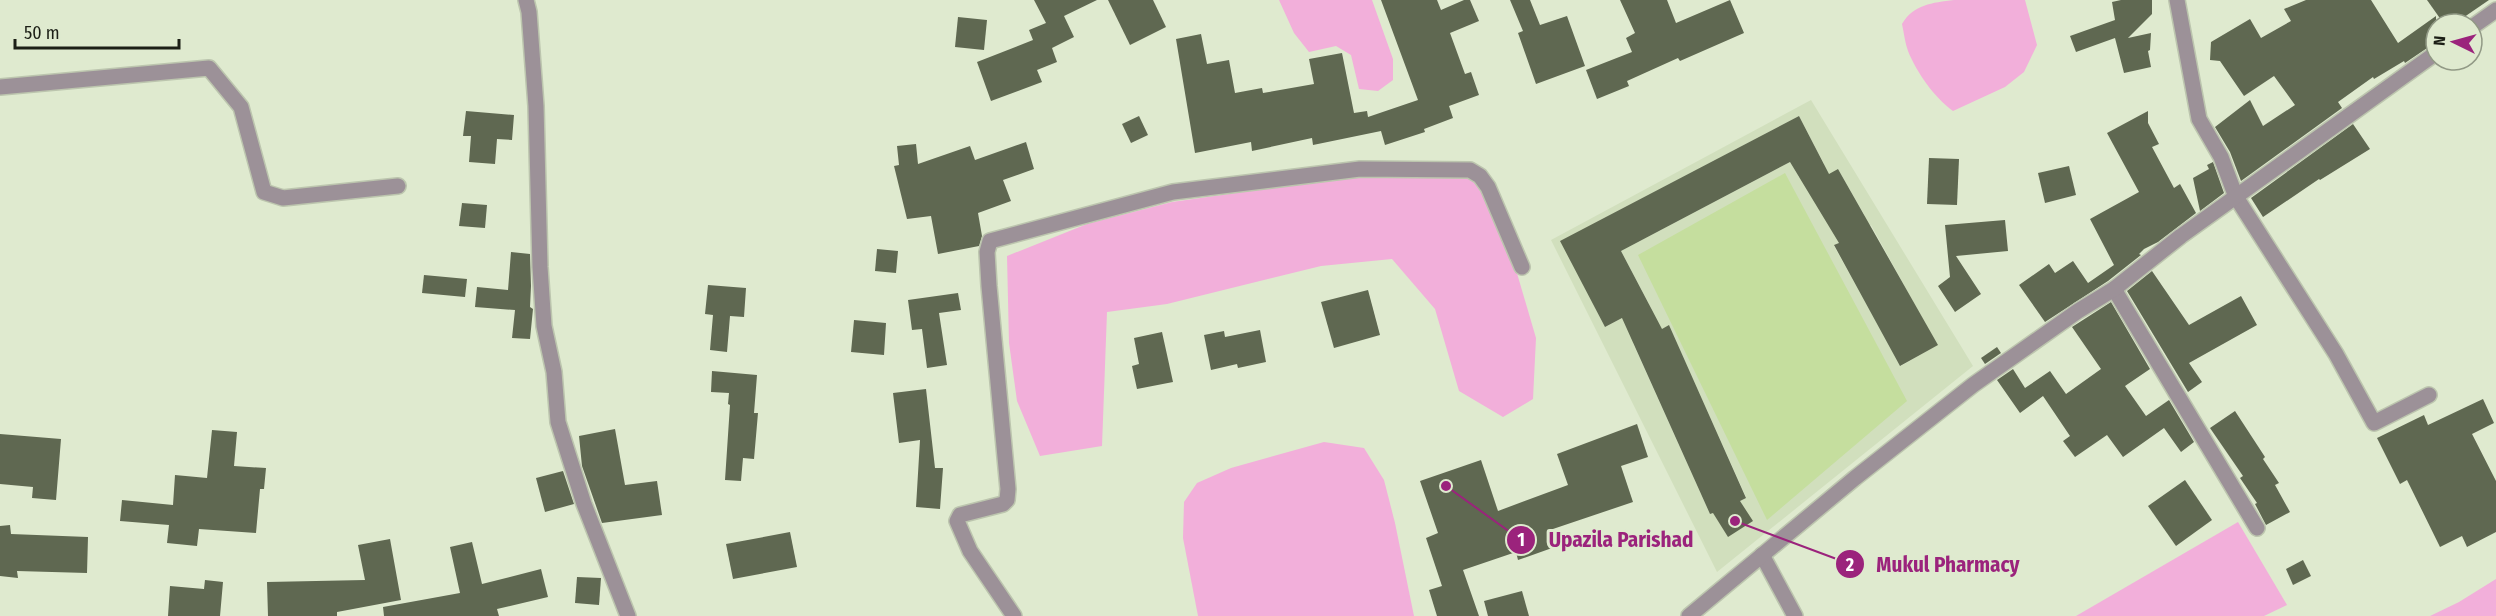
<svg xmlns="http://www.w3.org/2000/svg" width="2496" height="616" font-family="'Fira Sans Condensed',sans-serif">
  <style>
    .built { fill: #d1dfbd; fill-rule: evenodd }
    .green { fill: #c5de9e }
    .water { fill: #f2afda }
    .building { fill: #5f6851 }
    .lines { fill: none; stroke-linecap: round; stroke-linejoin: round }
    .minor-casing { stroke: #bcc5ae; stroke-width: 18 }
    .minor { stroke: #9c9198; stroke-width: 15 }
    .leader { fill: none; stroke: #9b237c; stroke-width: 2 }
    .callout-dot { fill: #9b237c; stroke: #dfeacf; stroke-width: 2 }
    .mark-label { font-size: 18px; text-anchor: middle; font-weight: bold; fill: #fff }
    .callout-label { font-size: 21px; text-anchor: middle; font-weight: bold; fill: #9b237c; stroke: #dfeacf; stroke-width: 6; stroke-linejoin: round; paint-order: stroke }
  </style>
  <rect width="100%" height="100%" fill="#dfeacf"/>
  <path class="built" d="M 1811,100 L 1973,366 L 1717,572 L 1551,240 ZM 1799,116 L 1824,164 L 1799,177 L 1790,162 L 1621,251 L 1649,304 L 1605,327 L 1561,241 ZM 1838,169 L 1865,216 L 1834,234 ZM 1871,225 L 1937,345 L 1901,366 L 1834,246 ZM 1669,326 L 1746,497 L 1710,514 L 1633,343 Z"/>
  <polygon class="green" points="1785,173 1907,401 1767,520 1638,255"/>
  <g class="water">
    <polygon points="1279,0 1372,0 1393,59 1393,80 1378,91 1359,89 1351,55 1336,46 1309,52 1294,33"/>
    <path d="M 1954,0 L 2025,0 L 2037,45 L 2024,72 L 2005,87 L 1953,111 C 1934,97 1917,73 1908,51 C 1905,43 1904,33 1902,24 C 1914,4 1932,3 1954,0 Z"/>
    <polygon points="1470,177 1486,199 1514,263 1536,338 1533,399 1503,417 1459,391 1435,309 1392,259 1321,266 1167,304 1107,312 1102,446 1040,456 1017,401 1009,343 1007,256 1087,224 1172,202 1343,178"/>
    <polygon points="1324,442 1364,448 1384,480 1395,523 1414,616 1198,616 1183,538 1184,502 1197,483 1231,468"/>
    <polygon points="2238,522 2287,605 2264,616 2076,616"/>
    <polygon points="2496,579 2496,616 2430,616 2459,602"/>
  </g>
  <g class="building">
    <polygon points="1034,0 1097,0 1064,16 1074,37 1052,48 1057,62 1037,70 1042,82 991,101 977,62 1033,40 1029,30 1046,23"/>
    <polygon points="1108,0 1153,0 1166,27 1130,45"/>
    <polygon points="1381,0 1437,0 1441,10 1464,0 1470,0 1479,21 1450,33 1465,74 1471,72 1479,95 1449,106 1453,118 1424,129 1425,132 1385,145 1381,131 1313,145 1312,138 1252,151 1251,142 1195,153 1176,39 1201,34 1207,64 1229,60 1235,93 1262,88 1263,93 1314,84 1309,59 1342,53 1354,113 1367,111 1368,117 1418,100"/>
    <polygon points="1510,0 1530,0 1540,25 1567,16 1585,66 1536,84 1518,33 1523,31"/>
    <polygon points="1620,0 1667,0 1676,23 1730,0 1744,33 1680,61 1678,58 1627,81 1629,86 1597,99 1586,70 1632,52 1626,38 1635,33"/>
    <polygon points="2121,0 2152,0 2152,14 2128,38 2151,33 2150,50 2148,51 2151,67 2124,73 2115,38 2076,52 2070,36 2115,20 2112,2"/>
    <polygon points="2306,0 2371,0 2398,43 2436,16 2436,42 2405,63 2404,61 2374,79 2373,77 2338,102 2342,108 2241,181 2230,152 2215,127 2250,100 2263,126 2295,105 2274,76 2244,96 2220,61 2210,60 2211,42 2250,19 2261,38 2291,21 2284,9"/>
    <polygon points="2427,0 2489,0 2454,24 2444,24"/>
    <polygon points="958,17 987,20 984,50 955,47"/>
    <polygon points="466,111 514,115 512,140 497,139 495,164 469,162 471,136 463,136"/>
    <polygon points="2148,111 2148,123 2159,144 2152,147 2174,188 2180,184 2196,213 2158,242 2144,249 2139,254 2141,255 2108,281 2045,322 2019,285 2049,264 2055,273 2073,261 2088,283 2114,265 2090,219 2139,192 2107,133"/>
    <polygon points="1139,116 1148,135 1131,143 1122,124"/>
    <polygon points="1799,116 1829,174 1838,169 1938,345 1900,366 1834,245 1839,243 1790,162 1621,251 1662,329 1669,325 1746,498 1740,501 1753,521 1728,537 1713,513 1710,514 1622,318 1605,327 1560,241"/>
    <polygon points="2353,124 2370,149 2320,180 2319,179 2263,217 2251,198"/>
    <polygon points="1026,142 1034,169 1003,180 1011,201 978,213 982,236 979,246 938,254 931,216 907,219 894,166 899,165 897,146 916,144 918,164 970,146 975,160"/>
    <polygon points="1929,158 1959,159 1957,205 1927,204"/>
    <polygon points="2213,162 2224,193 2200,211 2193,178 2209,169 2207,165"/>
    <polygon points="2069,166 2076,195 2045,203 2038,173"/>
    <polygon points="462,203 487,205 485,228 459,226"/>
    <polygon points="2005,220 2008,251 1956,256 1981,294 1955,312 1938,286 1950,277 1945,225"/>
    <polygon points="877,249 898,251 896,273 875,271"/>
    <polygon points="511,252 530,254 531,286 530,307 533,309 530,339 512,338 515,310 475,307 477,287 508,290"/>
    <polygon points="2152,271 2189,325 2241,296 2257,325 2189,363 2202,382 2188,392 2127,291"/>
    <polygon points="424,275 467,279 465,297 422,293"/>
    <polygon points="708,285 746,288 744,317 730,316 727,352 710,350 713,315 705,314"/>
    <polygon points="1368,290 1380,335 1334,348 1321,302"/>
    <polygon points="958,293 961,310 939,313 947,365 927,368 922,329 912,330 908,300"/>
    <polygon points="2111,302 2150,369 2125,386 2146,416 2169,400 2194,442 2181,452 2164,428 2123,457 2107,435 2075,457 2063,441 2070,436 2043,396 2020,413 1997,380 2013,369 2025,388 2050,371 2066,394 2101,369 2072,327"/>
    <polygon points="854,320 886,323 884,355 851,352"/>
    <polygon points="1260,330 1266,362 1238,368 1237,364 1211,370 1204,335 1224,331 1225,337"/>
    <polygon points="1162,332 1173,382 1137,389 1132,366 1139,364 1134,338"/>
    <polygon points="1997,347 2001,353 1985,364 1981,358"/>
    <polygon points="712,371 757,375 754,413 758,413 754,459 743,458 741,481 725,480 730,405 728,404 729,393 711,392"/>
    <polygon points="926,389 935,468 943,468 940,509 916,507 920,440 899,443 893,393"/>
    <polygon points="2483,399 2494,423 2472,434 2496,481 2496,532 2467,547 2462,536 2440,547 2407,480 2400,484 2377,438 2424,415 2428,425"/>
    <polygon points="2235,411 2265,457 2263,459 2279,483 2275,485 2290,512 2266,525 2255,504 2257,503 2240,478 2243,476 2210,428"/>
    <polygon points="1637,424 1648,457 1621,466 1633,502 1547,531 1552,548 1518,560 1516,552 1463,570 1479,616 1437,616 1429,590 1442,586 1426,538 1438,533 1420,481 1481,460 1498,511 1568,485 1557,454"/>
    <polygon points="615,429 625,485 657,481 662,515 602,523 582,466 579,436"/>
    <polygon points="212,430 237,432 234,466 266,468 264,489 260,489 256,533 199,529 197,546 167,543 169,525 120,521 122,500 173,505 175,475 207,478"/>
    <polygon points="0,434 61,439 56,500 32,498 33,487 0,484"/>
    <polygon points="563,471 574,504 545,512 536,478"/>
    <polygon points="2185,480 2212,520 2176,546 2148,506"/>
    <polygon points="10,525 11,534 88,537 87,573 17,571 18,578 0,576 0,526"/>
    <polygon points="790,532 797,567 733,579 726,544"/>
    <polygon points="390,539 401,600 337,612 337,616 268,616 267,582 365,580 358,545"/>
    <polygon points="472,542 482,584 541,569 548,597 497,609 499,616 384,616 383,607 460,593 450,547"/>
    <polygon points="2303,560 2311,576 2293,585 2286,569"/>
    <polygon points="577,577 601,578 599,605 575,603"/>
    <polygon points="205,580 223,582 220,616 168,616 170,586 204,589"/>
    <polygon points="1522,591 1529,616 1488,616 1484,601"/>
  </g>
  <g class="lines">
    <g class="minor-casing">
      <g id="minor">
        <polyline points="526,0 529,12 536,106 540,267 544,326 554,372 558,422 584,504 628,616"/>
        <polyline points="2177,0 2199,119 2221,157 2236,197 2336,354 2374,423 2429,395"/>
        <polyline points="2472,27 2496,10"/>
        <polyline points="0,87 209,68 241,107 264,192 283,198 398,186"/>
        <polyline points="2114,289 2257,528"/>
        <polyline points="1762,555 1795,616"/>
        <polyline points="1014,616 970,551 957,521 960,515 1003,504 1007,500 1008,489 989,286 987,252 990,241 1173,192 1360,169 1470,170 1480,176 1488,187 1522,267"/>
        <polyline points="1689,616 1855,478 1973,385 2078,311 2114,289 2181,236 2436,53"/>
      </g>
    </g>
    <use href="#minor" class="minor"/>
  </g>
  <path class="leader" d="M1446 486L1521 540M1735 521L1850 564"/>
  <g class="callout-dot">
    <circle cx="1446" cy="486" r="6"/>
    <circle cx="1735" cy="521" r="6"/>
    <circle cx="1521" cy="540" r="15"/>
    <circle cx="1850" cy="564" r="15"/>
  </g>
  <g class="mark-label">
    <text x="1521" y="546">1</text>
    <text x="1850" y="571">2</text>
  </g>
  <g class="callout-label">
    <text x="1621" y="547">Upazila Parishad</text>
    <text x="1948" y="572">Mukul Pharmacy</text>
  </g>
  <g transform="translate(2454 42) rotate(275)"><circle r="28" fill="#dfeacf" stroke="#919985" stroke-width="1.5"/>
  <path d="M0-4.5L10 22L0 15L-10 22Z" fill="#9b237c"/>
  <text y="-9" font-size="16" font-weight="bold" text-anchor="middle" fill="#1c1f16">N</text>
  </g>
  <path d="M15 39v9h164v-9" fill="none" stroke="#1c1f16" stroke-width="3"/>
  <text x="24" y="39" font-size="18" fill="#1c1f16" stroke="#dfeacf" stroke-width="4.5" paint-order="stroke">50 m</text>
</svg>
